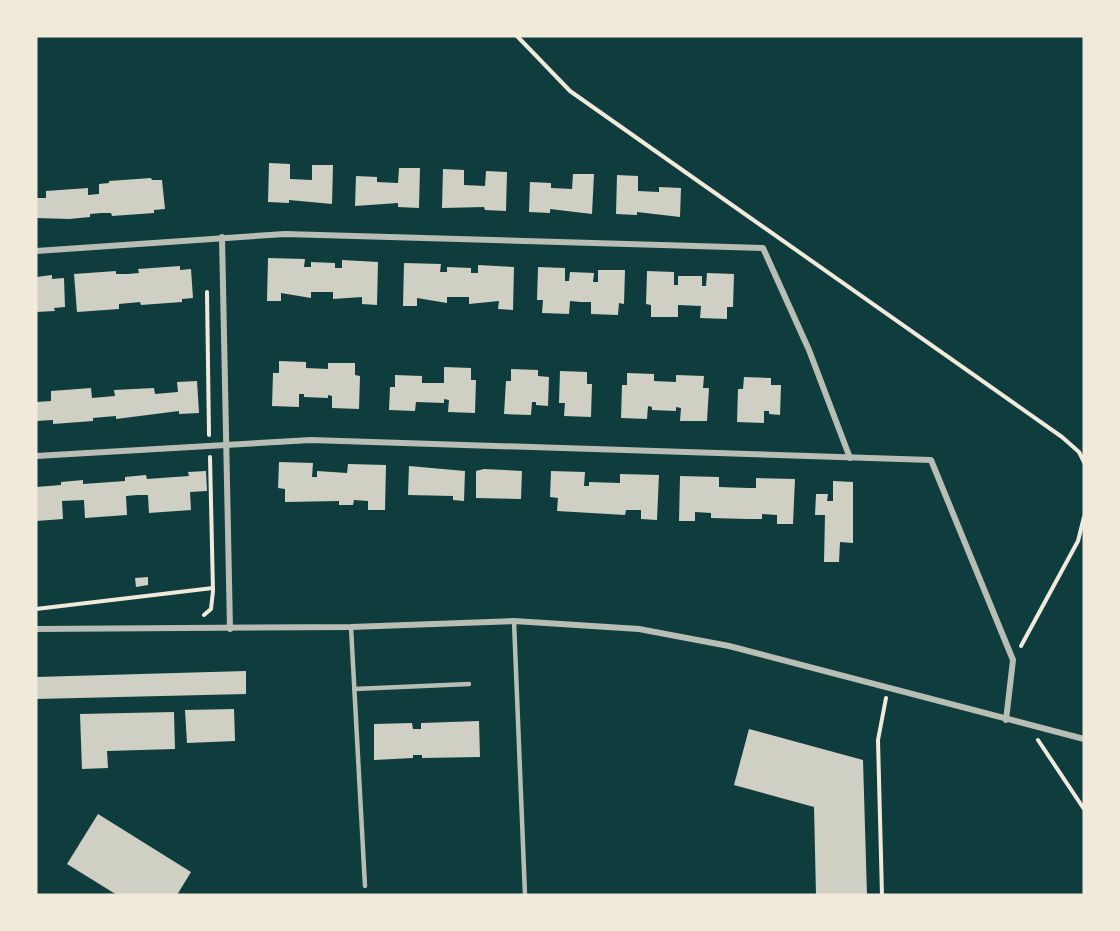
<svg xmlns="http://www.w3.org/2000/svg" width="1120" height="931" font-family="Barlow,sans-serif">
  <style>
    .building { fill: #cfcfc3 }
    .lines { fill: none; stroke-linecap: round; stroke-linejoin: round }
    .path { stroke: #f1e9da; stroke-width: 4 }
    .service { stroke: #b8beb3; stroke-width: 4.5 }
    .minor { stroke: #b8beb3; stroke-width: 6 }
  </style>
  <rect width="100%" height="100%" fill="#0f3d3e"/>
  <g class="building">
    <polygon points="269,163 290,164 290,179 312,180 312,165 333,165 332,204 289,200 289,203 268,202"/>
    <polygon points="399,168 420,168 419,208 398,207 398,203 355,206 356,176 377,177 377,182 398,183"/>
    <polygon points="443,169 464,170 464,185 485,186 486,171 507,172 506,211 485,210 484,207 442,208"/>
    <polygon points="573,174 594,174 592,214 550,209 550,213 529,212 530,182 551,183 551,188 572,189"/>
    <polygon points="617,175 638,176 638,191 659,192 659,187 681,188 680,217 637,212 637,215 616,214"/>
    <polygon points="151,178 152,180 162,180 165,209 154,210 154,213 112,216 111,213 101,213 90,214 90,217 69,219 36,218 36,198 46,198 46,191 88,188 88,195 99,194 99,184 109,183 109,181"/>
    <polygon points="268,258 305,259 304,267 311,267 311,262 335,263 335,268 342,268 342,260 378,262 377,305 362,304 362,297 333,299 333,292 311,292 311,298 281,293 281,301 267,301"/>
    <polygon points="404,263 441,264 440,272 447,272 447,267 471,268 471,273 478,273 478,265 514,267 513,310 498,309 499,301 469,304 469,297 447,297 447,303 417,298 417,306 403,306"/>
    <polygon points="180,266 180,270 191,269 193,298 182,299 182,302 141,305 140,302 119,304 119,309 77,312 74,274 116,271 116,274 128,274 139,273 138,269"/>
    <polygon points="538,267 565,268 565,281 569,281 570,272 594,273 593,282 598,282 598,270 625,270 624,304 619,303 618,315 591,314 591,302 581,302 570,301 569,314 542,313 543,300 537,300"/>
    <polygon points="647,271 674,272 674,285 678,285 678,276 702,276 702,286 706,286 707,273 734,274 733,307 727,307 727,319 700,318 701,306 678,305 678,317 651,317 651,305 646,304"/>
    <polygon points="52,275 52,279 64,278 65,307 54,308 55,311 36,312 36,277"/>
    <polygon points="279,361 306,362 306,368 328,369 328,363 355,363 355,375 360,376 359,409 332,408 332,396 328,395 328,398 304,397 304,394 299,394 299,407 272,406 273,373 279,373"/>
    <polygon points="444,367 471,368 471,380 476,380 475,413 448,412 449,400 444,399 444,403 416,402 415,411 389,410 390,387 395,387 395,375 422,376 422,383 444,383"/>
    <polygon points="511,369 538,370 538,376 549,377 548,406 536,405 536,402 532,402 531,415 504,414 506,381 511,381"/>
    <polygon points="560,371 587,372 587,384 592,384 591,417 564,416 565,403 559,403"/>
    <polygon points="627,373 654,374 654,381 676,382 676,375 704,376 703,388 709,388 707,421 680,421 681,408 676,407 676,411 652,410 652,407 648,406 647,419 621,418 622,385 627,385"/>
    <polygon points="744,377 771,378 771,385 781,385 780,415 769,414 769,411 764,411 764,423 737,422 738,389 743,389"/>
    <polygon points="197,381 199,413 179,414 179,411 116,419 116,416 104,417 93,418 93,421 53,424 53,420 36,421 36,402 51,401 51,391 91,388 92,398 115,396 114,390 154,388 155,394 178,392 177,382"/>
    <polygon points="279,462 313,463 312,477 317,477 317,471 347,473 348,464 386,465 385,510 368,510 368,501 354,500 353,505 339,505 339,501 285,502 285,489 278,488"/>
    <polygon points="409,466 465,471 464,501 453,500 453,496 408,495"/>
    <polygon points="484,469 522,471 521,499 476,498 476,471"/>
    <polygon points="206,471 207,491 190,492 191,510 149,513 148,495 137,495 126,496 127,515 85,518 84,500 62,501 63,519 36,521 36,487 61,485 61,482 83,480 83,484 125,481 125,477 135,476 146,475 147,479 189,476 188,472"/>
    <polygon points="551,471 585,472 584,486 589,486 589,482 620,483 620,474 659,475 657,520 641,519 641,510 626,510 625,515 557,511 558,498 550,497"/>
    <polygon points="680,476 719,477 719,487 748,488 756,488 756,478 795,479 793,524 777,524 777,515 762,514 762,519 747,519 711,518 711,513 695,512 695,521 679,521"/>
    <polygon points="833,481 853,482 853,543 840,542 839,562 824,562 825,515 815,515 816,494 828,494 827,501 833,501"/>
    <polygon points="148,577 148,585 136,587 135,578"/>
    <polygon points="246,671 246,694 36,699 36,677"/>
    <polygon points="234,709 235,741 187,743 185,710"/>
    <polygon points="174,712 175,749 107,751 108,768 82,769 80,714"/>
    <polygon points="479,721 480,757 422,758 422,755 413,755 413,758 374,760 374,724 412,723 413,729 421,729 421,723"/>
    <polygon points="749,729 863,760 867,895 816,895 814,807 734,785"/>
    <polygon points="98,814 191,872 177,895 117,895 67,864"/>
  </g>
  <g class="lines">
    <g class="path">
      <polyline points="517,36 570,91 1062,437 1079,452 1084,462"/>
      <polyline points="207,292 209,435"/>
      <polyline points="36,609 213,588"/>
      <polyline points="204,615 211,609 213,591 210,457"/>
      <polyline points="1021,646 1078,541 1084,517"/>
      <polyline points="1038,740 1084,809"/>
      <polyline points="882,895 878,740 886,698"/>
    </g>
    <g class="service">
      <polyline points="514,621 525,895"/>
      <polyline points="351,627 365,886"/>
      <polyline points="354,689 469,684"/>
    </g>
    <g class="minor">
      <polyline points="222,237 230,629"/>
      <polyline points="36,251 285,234 763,248 809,350 850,458"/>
      <polyline points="36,456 311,440 931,460 1013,660 1006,720"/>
      <polyline points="36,629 351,627 514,621 639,629 729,646 1084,739"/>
    </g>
  </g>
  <rect width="1120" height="931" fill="none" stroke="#f1e9da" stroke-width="75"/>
</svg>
